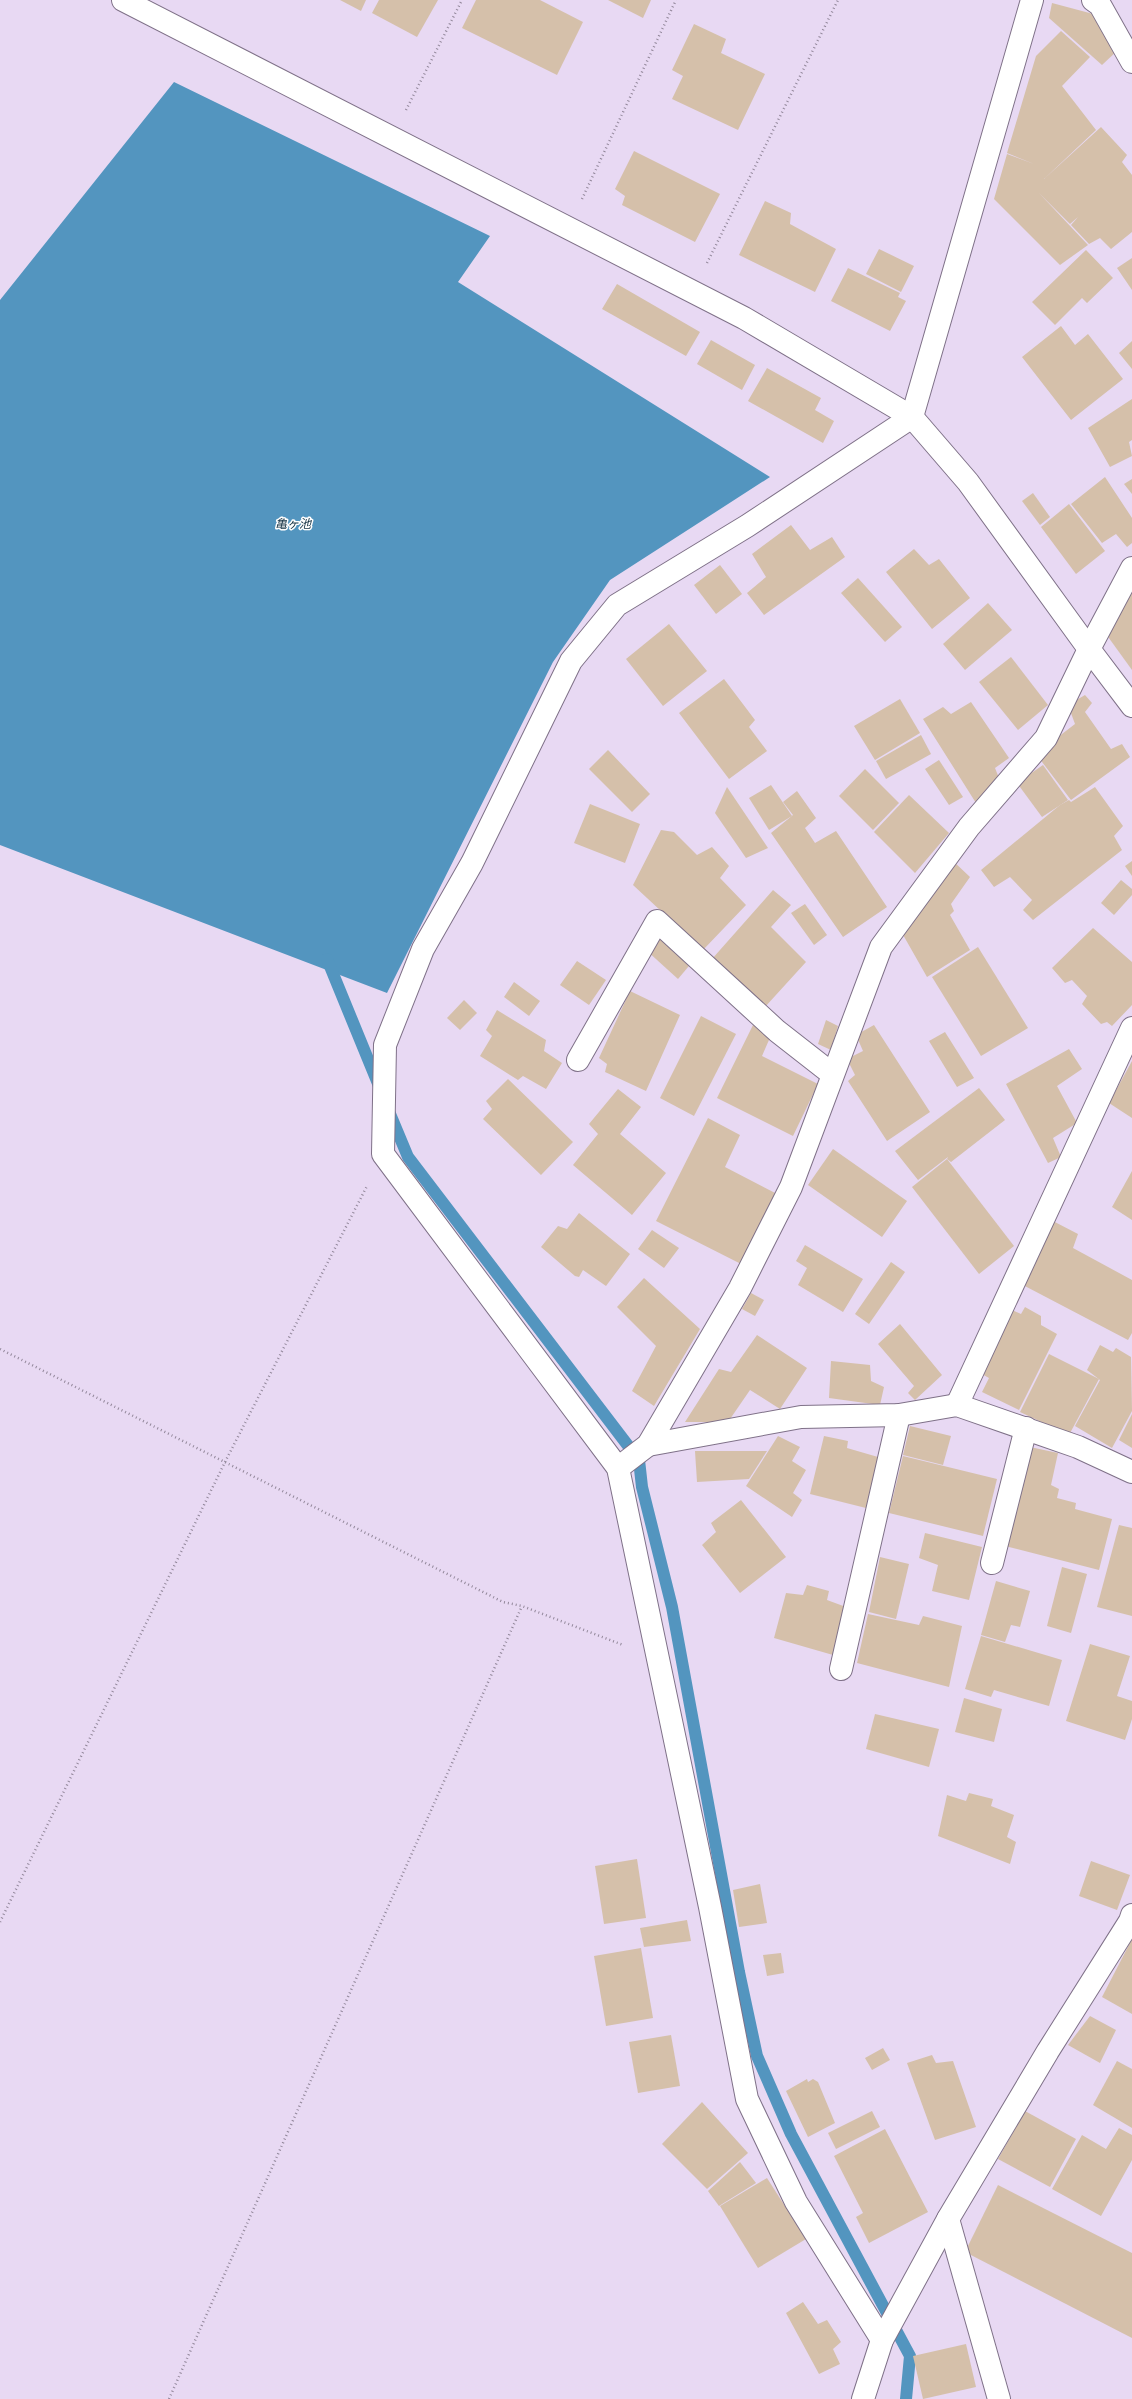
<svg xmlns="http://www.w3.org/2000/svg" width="1132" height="2399" font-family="Inter,'Noto Sans JP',sans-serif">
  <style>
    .water { fill: #5395bf }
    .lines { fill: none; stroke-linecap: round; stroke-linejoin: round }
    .stream { stroke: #5395bf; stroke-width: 12 }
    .building { fill: #d5c0aa }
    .minor-casing { stroke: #7f7188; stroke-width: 24 }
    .tertiary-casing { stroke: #7f7188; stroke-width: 24 }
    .path { stroke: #93889b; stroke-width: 2.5; stroke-dasharray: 1 3; stroke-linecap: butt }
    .minor { stroke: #fff; stroke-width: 22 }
    .tertiary { stroke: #fff; stroke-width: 22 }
    .labels { text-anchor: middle; stroke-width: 3; stroke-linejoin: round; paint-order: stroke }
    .water-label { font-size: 12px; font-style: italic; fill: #123042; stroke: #fff }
  </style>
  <rect width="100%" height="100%" fill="#e8d9f3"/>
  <polygon class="water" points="174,82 490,236 458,282 770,477 610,580 553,662 387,993 0,845 0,300"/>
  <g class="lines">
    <g class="stream">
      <polyline points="327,959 379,1086"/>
      <polyline points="388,1109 408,1157 639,1460 642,1487 672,1607 739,1972 757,2056 791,2134 910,2356 906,2399"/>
    </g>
  </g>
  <g class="building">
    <polygon points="340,0 366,0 361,11"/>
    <polygon points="379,0 438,0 417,37 372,13"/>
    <polygon points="476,0 540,0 583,22 557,75 462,28"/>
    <polygon points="608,0 651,0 643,18"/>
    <polygon points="1052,3 1097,15 1118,50 1102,65 1049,18"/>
    <polygon points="694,24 726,39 721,53 765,74 738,130 672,99 683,76 672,70"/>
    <polygon points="1061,31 1090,57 1062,86 1096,130 1044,179 1101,127 1127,155 1122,162 1132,175 1132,232 1111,249 1100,238 1089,244 1071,225 1078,217 1070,224 1039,193 1088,245 1060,265 994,199 1007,154 1034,164 1007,153 1036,56"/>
    <polygon points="634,151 720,194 695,242 622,205 625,196 615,189"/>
    <polygon points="765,201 791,213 790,224 836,249 815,292 739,255"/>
    <polygon points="879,249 914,266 901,292 866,274"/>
    <polygon points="1086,250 1113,278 1087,303 1082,298 1055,325 1032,302"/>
    <polygon points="1132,258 1132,290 1117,268"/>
    <polygon points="848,268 900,293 898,297 906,301 890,331 831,301"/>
    <polygon points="617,284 700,332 686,356 602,309"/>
    <polygon points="1061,326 1075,345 1088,334 1123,379 1071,420 1022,357"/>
    <polygon points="711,340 755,365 742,390 697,364"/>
    <polygon points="1132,341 1132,369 1119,353"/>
    <polygon points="767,368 821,398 815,410 834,421 823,443 748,401"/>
    <polygon points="1132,399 1132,440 1129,442 1132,456 1110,467 1088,428"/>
    <polygon points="1105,477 1132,518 1132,543 1127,547 1116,534 1102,543 1071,504"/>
    <polygon points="1132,479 1132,494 1124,484"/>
    <polygon points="1033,493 1050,517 1040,525 1022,501"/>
    <polygon points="1069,504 1105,551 1076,574 1041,527"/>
    <polygon points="791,525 810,550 832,537 845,557 764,615 747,593 766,577 752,554"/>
    <polygon points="914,549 929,565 939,559 970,598 932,629 886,572"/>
    <polygon points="720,565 742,594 716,614 694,585"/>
    <polygon points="858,578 902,627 885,642 841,593"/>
    <polygon points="1132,589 1132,670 1106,634"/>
    <polygon points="988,603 1012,630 965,670 943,644"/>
    <polygon points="669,624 707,671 663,706 626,659"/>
    <polygon points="1011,657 1048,705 1018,730 979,682"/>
    <polygon points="724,679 755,720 749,727 767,751 729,779 679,713"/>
    <polygon points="1085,695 1092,703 1085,712 1111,749 1122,744 1130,757 1071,800 1036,754 1075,724 1068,705"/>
    <polygon points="900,699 920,733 875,760 854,726"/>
    <polygon points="971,702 1009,758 995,768 999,778 976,803 923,719 943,707 951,714"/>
    <polygon points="921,735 931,754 886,779 876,761"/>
    <polygon points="608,750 650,794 632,812 589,769"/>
    <polygon points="939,760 963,797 949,805 925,769"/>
    <polygon points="1043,765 1068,800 1042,817 1017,783"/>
    <polygon points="865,769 899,803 873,830 839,796"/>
    <polygon points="771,785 792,816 769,830 749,798"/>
    <polygon points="727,787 768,848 746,858 715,813"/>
    <polygon points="1095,787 1123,826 1114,836 1122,850 1033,920 1023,910 1032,900 1010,877 994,887 981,870 1060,805 1069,800 1071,802"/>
    <polygon points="797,791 816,818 805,828 815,843 836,831 887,907 843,937 771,833 793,815 783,802"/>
    <polygon points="909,795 949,833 915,873 874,832"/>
    <polygon points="590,804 640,824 625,863 574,843"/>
    <polygon points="661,830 674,832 697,855 712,847 729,866 720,878 746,905 703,950 633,885"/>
    <polygon points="952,860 970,877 951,904 954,911 950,915 970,950 927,977 898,926"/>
    <polygon points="1132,861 1132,876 1125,866"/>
    <polygon points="1121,880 1132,889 1132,895 1114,915 1101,903"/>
    <polygon points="773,890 791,905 771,927 806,962 765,1007 712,959"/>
    <polygon points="805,904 827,935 814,945 791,913"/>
    <polygon points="1093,928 1132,962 1132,1005 1112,1026 1107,1022 1101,1024 1082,1004 1087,996 1072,980 1065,983 1052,968"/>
    <polygon points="662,932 694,960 678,979 646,950"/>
    <polygon points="978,947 1028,1028 981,1056 932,977"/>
    <polygon points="577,961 606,980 589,1005 560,985"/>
    <polygon points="514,982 540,1001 529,1016 504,997"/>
    <polygon points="630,991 680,1015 646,1091 605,1072 607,1064 599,1058"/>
    <polygon points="464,1000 477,1013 460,1030 447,1018"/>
    <polygon points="497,1010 546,1040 544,1051 562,1063 546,1089 523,1076 518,1080 480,1056 492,1036 486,1030"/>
    <polygon points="701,1016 736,1034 694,1116 660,1098"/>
    <polygon points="826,1020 838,1026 831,1050 818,1044"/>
    <polygon points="753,1025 772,1033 762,1056 818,1084 793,1136 717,1098"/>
    <polygon points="874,1025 930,1112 887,1141 848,1081 855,1075 847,1059 863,1051 856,1035"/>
    <polygon points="945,1032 974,1078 957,1087 929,1041"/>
    <polygon points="1069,1049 1082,1069 1057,1086 1077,1123 1053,1138 1061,1157 1048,1163 1006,1084"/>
    <polygon points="1132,1061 1132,1118 1109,1103"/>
    <polygon points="508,1079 573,1142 541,1175 483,1119 492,1109 486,1101"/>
    <polygon points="979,1088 1005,1120 951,1162 947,1159 948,1157 918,1180 895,1151"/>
    <polygon points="618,1089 641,1107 620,1134 666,1173 632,1215 573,1165 598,1134 589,1124"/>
    <polygon points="708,1118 740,1135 725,1167 779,1195 743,1265 656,1221"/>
    <polygon points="833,1149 907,1201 882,1237 808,1185"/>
    <polygon points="947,1159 1014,1246 979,1274 912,1187"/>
    <polygon points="1132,1171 1132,1220 1112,1207"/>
    <polygon points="579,1213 630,1254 606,1286 583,1270 579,1277 575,1276 541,1247 558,1226 567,1229"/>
    <polygon points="1051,1220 1078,1234 1073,1248 1132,1280 1132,1333 1128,1340 1021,1284"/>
    <polygon points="652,1230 679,1248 664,1268 638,1249"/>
    <polygon points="805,1245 863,1279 843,1312 798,1285 807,1268 796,1261"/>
    <polygon points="891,1262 905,1272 869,1324 855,1314"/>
    <polygon points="644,1278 700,1329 654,1406 632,1391 656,1346 617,1307"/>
    <polygon points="751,1293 764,1300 755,1316 742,1309"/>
    <polygon points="1025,1307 1041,1316 1041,1325 1057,1334 1019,1410 982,1392 989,1378 980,1373 1010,1309 1021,1314"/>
    <polygon points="900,1324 942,1375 915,1400 908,1393 914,1386 878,1344"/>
    <polygon points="757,1335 807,1368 780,1409 750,1390 728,1422 685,1422 719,1369 731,1372"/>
    <polygon points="1100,1345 1113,1352 1116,1348 1131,1357 1132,1411 1112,1448 1075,1426 1100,1380 1087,1370"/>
    <polygon points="1049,1354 1099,1379 1069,1435 1020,1412"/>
    <polygon points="831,1361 870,1365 871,1381 884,1387 880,1405 829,1398"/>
    <polygon points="1132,1414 1132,1448 1119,1440"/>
    <polygon points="910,1426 951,1436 943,1465 903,1455"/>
    <polygon points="778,1436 800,1447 792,1461 806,1470 793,1493 802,1500 792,1517 746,1486"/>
    <polygon points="824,1436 848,1441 847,1448 878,1457 866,1508 810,1494"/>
    <polygon points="1030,1447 1058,1453 1051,1485 1059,1489 1057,1498 1076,1503 1075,1509 1112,1519 1099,1570 1005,1546"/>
    <polygon points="695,1451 767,1451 749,1479 697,1482"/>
    <polygon points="903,1456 997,1479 983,1536 889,1513"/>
    <polygon points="741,1500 786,1557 740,1593 702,1545 716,1532 711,1523"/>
    <polygon points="1119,1525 1132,1528 1132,1616 1097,1607"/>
    <polygon points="925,1533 982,1547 969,1600 932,1591 938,1565 919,1558"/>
    <polygon points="880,1557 909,1564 896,1619 869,1612"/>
    <polygon points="1062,1567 1087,1574 1071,1633 1047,1626"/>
    <polygon points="996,1581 1030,1591 1020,1627 1011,1625 1005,1642 981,1635"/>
    <polygon points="807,1585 829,1591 827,1600 846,1607 833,1655 774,1638 786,1593 803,1595"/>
    <polygon points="868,1614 919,1625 923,1616 962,1626 949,1687 857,1663"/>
    <polygon points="981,1636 1062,1660 1049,1706 994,1690 991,1697 965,1689"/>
    <polygon points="1090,1644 1130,1656 1117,1696 1132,1701 1132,1719 1125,1740 1066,1721"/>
    <polygon points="964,1698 1002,1709 994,1742 955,1732"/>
    <polygon points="875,1714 939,1729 929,1767 866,1749"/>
    <polygon points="969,1793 993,1799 991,1806 1014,1815 1007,1837 1016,1842 1010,1864 938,1836 947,1795 966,1801"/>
    <polygon points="637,1859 646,1918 604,1924 595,1866"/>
    <polygon points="1091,1861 1130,1875 1117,1910 1079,1896"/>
    <polygon points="760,1884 767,1923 739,1927 733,1890"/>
    <polygon points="687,1920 691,1941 644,1947 640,1928"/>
    <polygon points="1132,1939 1132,2014 1102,1997"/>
    <polygon points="641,1948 653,2018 606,2026 594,1956"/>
    <polygon points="781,1953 784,1973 767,1976 763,1955"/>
    <polygon points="1090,2016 1116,2030 1100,2063 1068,2045"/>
    <polygon points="671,2035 680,2086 638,2093 629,2042"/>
    <polygon points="883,2048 890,2060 872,2070 865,2058"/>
    <polygon points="932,2055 936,2063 953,2061 976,2127 935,2140 907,2063"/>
    <polygon points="1117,2061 1132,2069 1132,2128 1093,2105"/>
    <polygon points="807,2079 808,2082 813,2079 818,2082 835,2123 808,2137 786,2091"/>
    <polygon points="702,2102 748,2153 707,2189 662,2144"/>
    <polygon points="872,2111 880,2127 836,2149 828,2133"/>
    <polygon points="1025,2111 1076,2139 1050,2187 998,2159"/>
    <polygon points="1119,2128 1132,2135 1132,2160 1101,2216 1052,2189 1082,2135 1106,2149"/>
    <polygon points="885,2129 928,2212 869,2243 856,2217 863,2213 834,2156"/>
    <polygon points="740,2162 756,2183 719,2206 708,2191"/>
    <polygon points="767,2178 806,2239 758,2268 720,2206"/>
    <polygon points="998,2185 1132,2253 1132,2338 965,2252"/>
    <polygon points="803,2302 818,2324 827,2320 841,2342 833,2349 840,2364 819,2374 786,2313"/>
    <polygon points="966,2344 976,2387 923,2399 913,2356"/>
  </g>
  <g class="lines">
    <g class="minor-casing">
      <g id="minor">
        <polyline points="1093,0 1100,5 1132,62"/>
        <polyline points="578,1060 657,921 777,1031 832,1074"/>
        <polyline points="957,1405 1132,1028"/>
        <polyline points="648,1445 801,1417 899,1415 957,1405 1078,1447 1132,1472"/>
        <polyline points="618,1468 648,1445 740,1288 791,1187 881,947 969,827 1046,738 1089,649 1132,568"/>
        <polyline points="992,1563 1026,1428"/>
        <polyline points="841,1669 899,1415"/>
        <polyline points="948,2219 999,2399"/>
        <polyline points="882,2340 796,2202 747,2099 710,1907 618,1468 383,1154 385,1045 423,949 472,863 571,661 617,605 747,526 912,417 1032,0"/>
        <polyline points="863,2399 882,2340 948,2219 1048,2051 1130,1921 1132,1915"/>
      </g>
    </g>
    <g class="tertiary-casing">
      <polyline id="tertiary" points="123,0 744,318 912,417 968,482 1089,649 1132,706"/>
    </g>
    <g class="path">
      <polyline points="406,110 462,0"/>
      <polyline points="582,199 676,0"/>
      <polyline points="707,263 838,0"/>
      <polyline points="0,1349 503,1602 522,1606 623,1645"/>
      <polyline points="0,1922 225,1462 367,1186"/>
      <polyline points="169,2399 522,1606"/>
    </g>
    <use href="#minor" class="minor"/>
    <use href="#tertiary" class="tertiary"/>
  </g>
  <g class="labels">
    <g class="water-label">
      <text x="293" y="528">亀ヶ池</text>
    </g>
  </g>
</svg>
